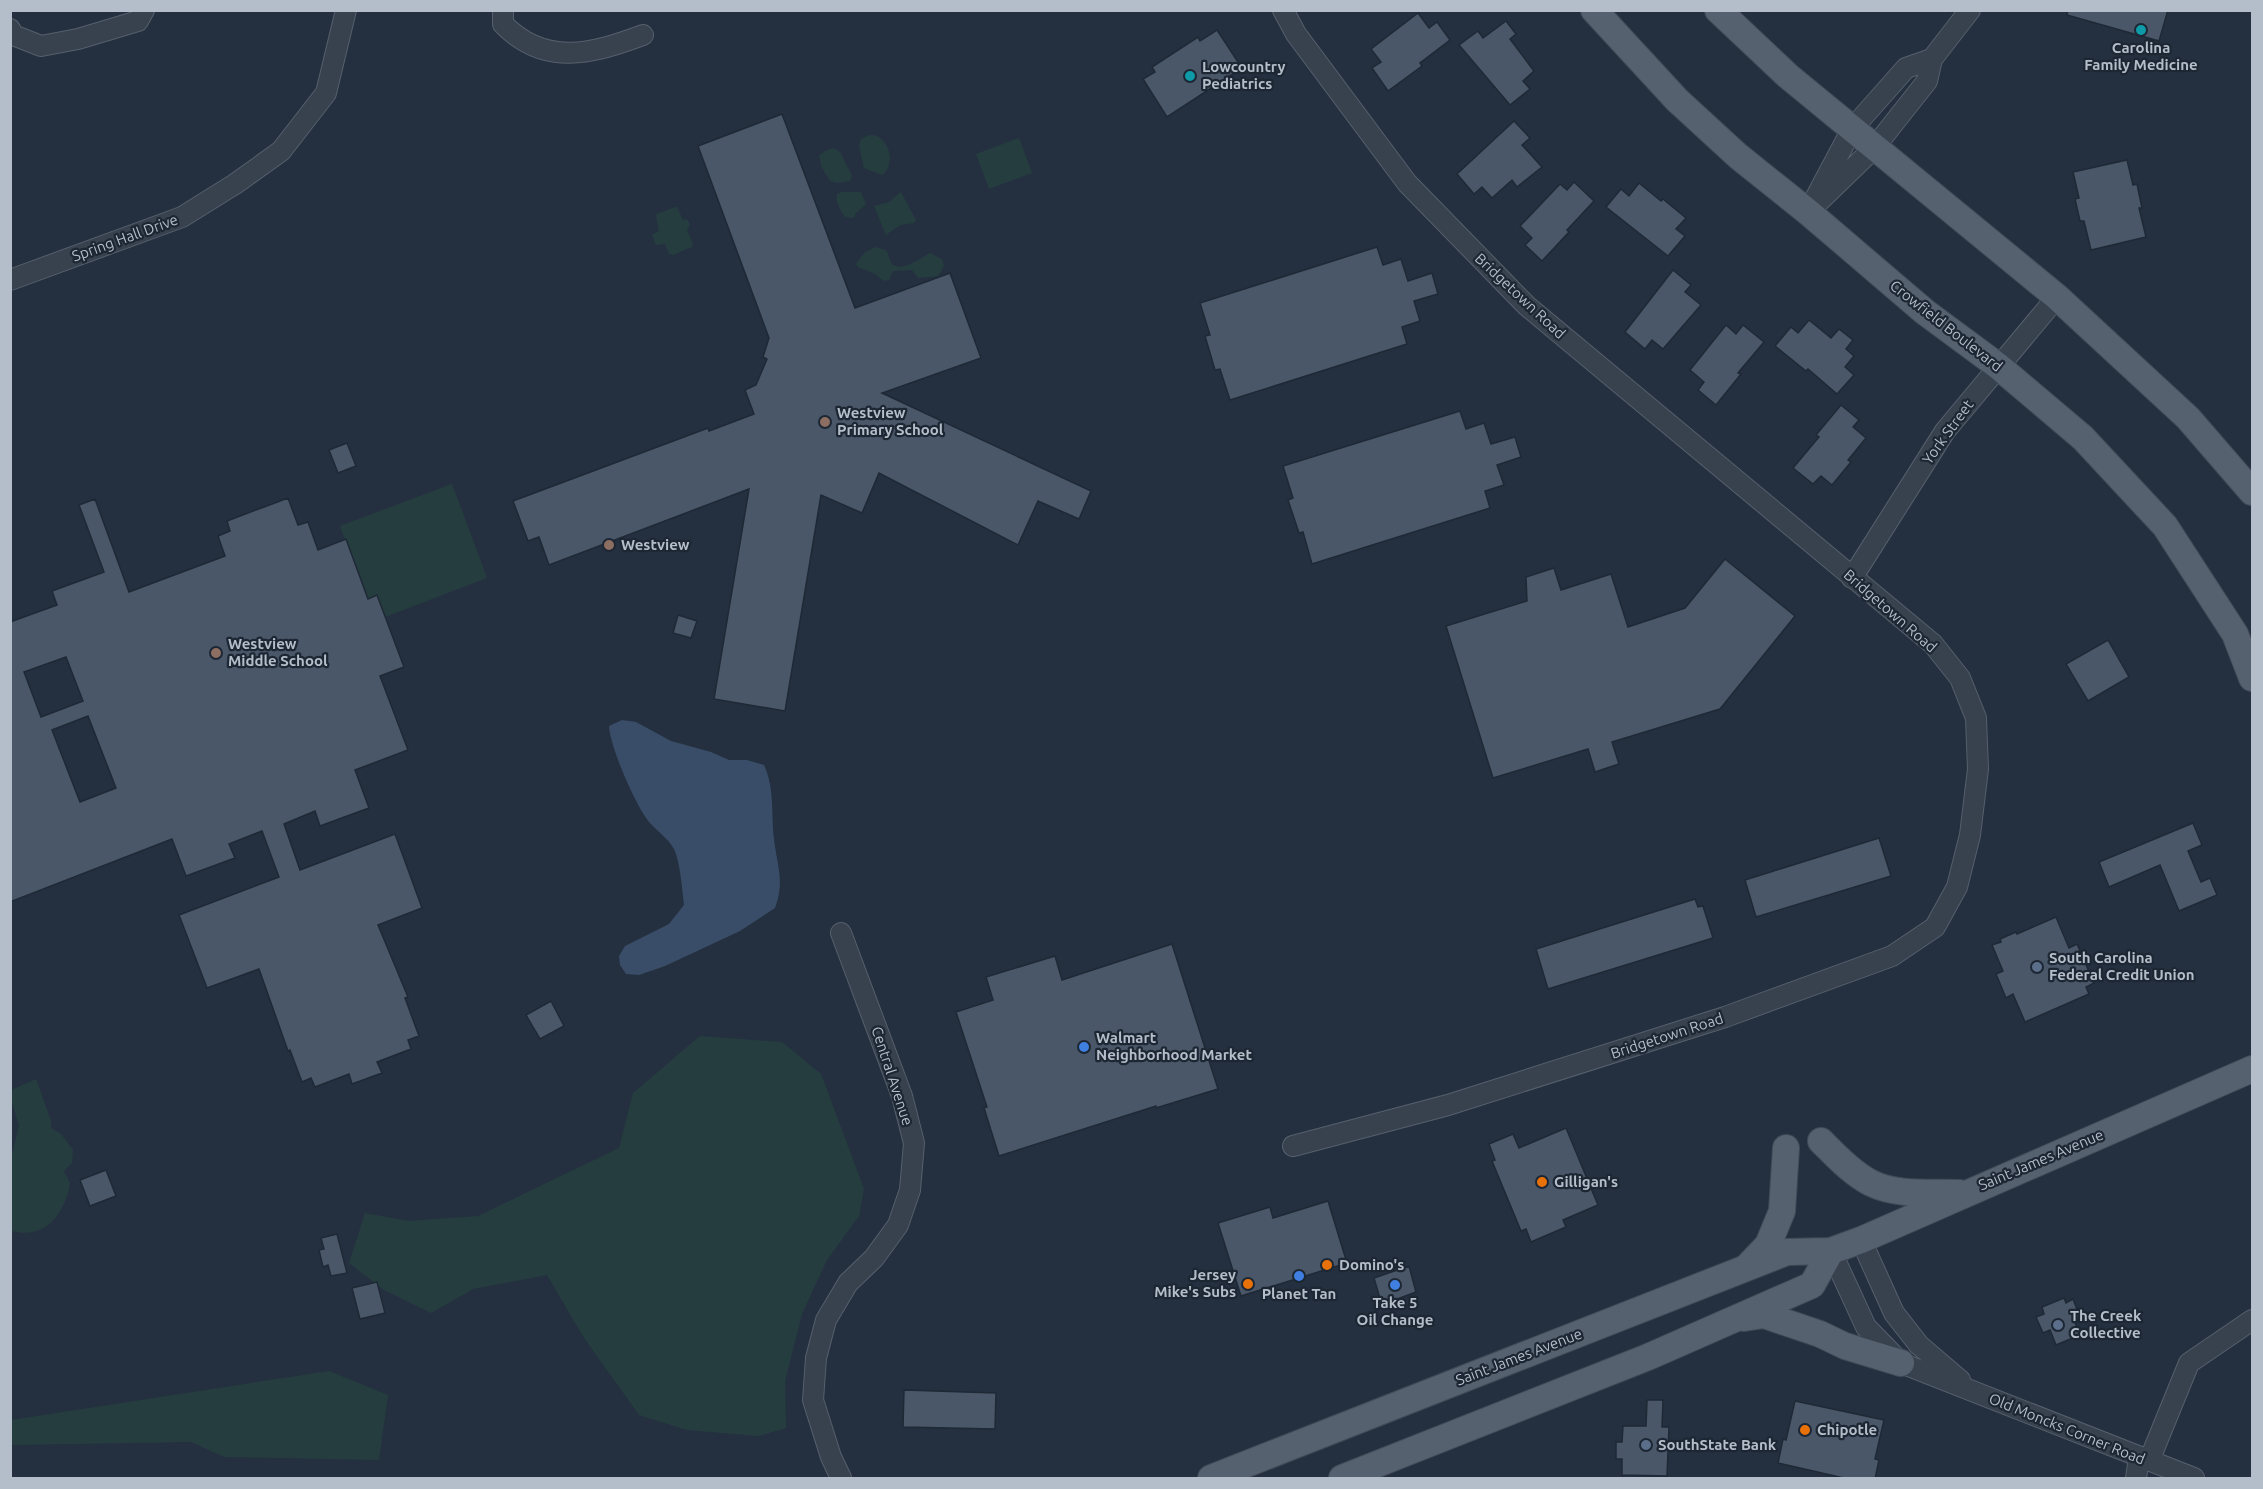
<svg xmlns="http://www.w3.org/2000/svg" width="2263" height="1489" font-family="Ubuntu,sans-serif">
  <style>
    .green { fill: #263d40 }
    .water { fill: #394d68 }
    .building { fill: #4a5768; stroke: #1f2936; stroke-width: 1.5; fill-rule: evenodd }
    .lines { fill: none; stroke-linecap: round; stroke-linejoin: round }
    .minor-casing { stroke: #56606d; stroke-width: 22 }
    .major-casing { stroke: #414b58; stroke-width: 28 }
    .minor { stroke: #38424f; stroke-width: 20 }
    .major { stroke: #56616f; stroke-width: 26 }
    .culture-dot { fill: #0f9aa8; stroke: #1d2734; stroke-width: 2 }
    .education-dot { fill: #8d6e63; stroke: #1d2734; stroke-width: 2 }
    .service-dot { fill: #5c6f8a; stroke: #1d2734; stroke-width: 2 }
    .shop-dot { fill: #3f7fe0; stroke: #1d2734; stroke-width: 2 }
    .food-dot { fill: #e8710a; stroke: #1d2734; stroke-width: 2 }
    .labels { text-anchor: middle; stroke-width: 4.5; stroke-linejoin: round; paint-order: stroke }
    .poi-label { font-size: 15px; font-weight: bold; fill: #b4bdca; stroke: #1d2734; text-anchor: start }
    .street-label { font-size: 15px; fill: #b4bdca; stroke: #1d2734 }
  </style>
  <rect width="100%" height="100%" fill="#24303f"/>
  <g class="green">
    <path d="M 869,135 C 889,134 897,164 882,175 L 864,168 L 859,146 L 861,139 Z"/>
    <polygon points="1019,138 1032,173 989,189 976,154"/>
    <polygon points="834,148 840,152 852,176 850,181 837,183 830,181 822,168 819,156 825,151"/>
    <path d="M 842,192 L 861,192 L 866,204 L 856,213 L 854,218 L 845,217 C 841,211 835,202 837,194 Z"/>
    <polygon points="901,192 916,220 914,223 900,225 886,235 874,206 889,202"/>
    <polygon points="675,207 677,207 683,220 687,219 690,224 687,230 693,244 692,247 673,255 669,254 665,244 656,245 652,235 659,231 656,216 657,214"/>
    <path d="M 875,247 L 886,250 C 888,253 890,261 892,264 C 902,273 922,257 930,253 L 942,259 L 944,266 L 938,276 L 918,278 L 912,270 L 893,271 L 889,280 L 884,281 L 875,274 L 858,267 L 856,264 L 864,253 Z"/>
    <polygon points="452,484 487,578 385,617 368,601 340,526"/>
    <polygon points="700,1036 782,1042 821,1074 864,1189 859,1216 827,1260 802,1314 785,1381 786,1428 759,1436 687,1430 639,1415 584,1338 547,1275 473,1289 431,1313 384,1290 349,1263 365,1213 408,1221 478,1216 619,1148 633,1093"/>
    <path d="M 36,1079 L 51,1121 L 51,1128 L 61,1134 L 73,1150 L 72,1163 L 64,1171 L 70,1183 C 65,1213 46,1240 12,1231 L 11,1232 L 11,1158 L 19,1125 L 11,1100 L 11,1090 Z"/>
    <polygon points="329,1371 388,1395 379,1460 224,1457 191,1442 11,1445 11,1420"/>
  </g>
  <path class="water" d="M 622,720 L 636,722 L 671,741 L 711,752 L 729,760 L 747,760 L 764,765 C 775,789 771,814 774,839 C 777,866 785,881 775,908 L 740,931 L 665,966 L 639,975 L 626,974 L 620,965 L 619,956 L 625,946 L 669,924 L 684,905 C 682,889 681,870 676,854 C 672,841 659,833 650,823 C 636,807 610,747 609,726 Z"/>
  <g class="building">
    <polygon points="2068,10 2168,10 2159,41 2067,15"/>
    <polygon points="1418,13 1429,28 1437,22 1450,40 1420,63 1422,66 1388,91 1372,68 1381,62 1371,49"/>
    <polygon points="1506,21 1516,34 1510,39 1534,71 1523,81 1530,89 1510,105 1459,45 1478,31 1483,38"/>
    <polygon points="1217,30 1242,68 1167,117 1143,79 1155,72 1152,67 1198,37 1200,41"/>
    <polygon points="782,114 855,308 950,273 981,358 882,393 1091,491 1079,519 1038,501 1018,545 879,473 862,513 821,495 785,711 714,699 749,489 549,565 539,537 528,541 513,501 708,428 709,431 754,414 745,390 756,385 767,359 763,357 769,338 698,146"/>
    <polygon points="1514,121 1530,138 1522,145 1542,167 1517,187 1512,180 1492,198 1482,187 1474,194 1457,174"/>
    <polygon points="2127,160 2133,185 2137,184 2142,208 2139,208 2146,237 2091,250 2084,221 2080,221 2075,199 2079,198 2073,172"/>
    <polygon points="1574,182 1594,201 1567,230 1569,232 1542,261 1525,245 1532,238 1520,226 1560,184 1567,190"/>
    <polygon points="1639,183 1661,201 1663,199 1686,218 1676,229 1685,236 1668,256 1606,207 1621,189 1629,196"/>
    <polygon points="1377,247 1383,265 1401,259 1408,281 1432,273 1438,294 1414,301 1420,321 1402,327 1407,344 1230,400 1220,369 1215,370 1205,336 1210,335 1200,303"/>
    <polygon points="1673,270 1691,285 1685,292 1701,305 1663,349 1652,340 1645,349 1625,332"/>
    <polygon points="1809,320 1831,338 1839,329 1853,340 1846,349 1854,356 1845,367 1854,375 1837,394 1808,369 1806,371 1775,346 1791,327 1798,333"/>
    <polygon points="1726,325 1736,334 1743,325 1764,342 1738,373 1741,374 1716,405 1698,390 1704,382 1690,370"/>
    <polygon points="1841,405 1859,420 1853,427 1866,438 1848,460 1851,462 1832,485 1821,476 1813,484 1793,468 1819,437 1816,435"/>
    <polygon points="1460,411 1466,429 1484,423 1491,444 1515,437 1521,457 1497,465 1504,485 1485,491 1490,508 1312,564 1303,532 1299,533 1288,500 1293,498 1283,466"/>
    <polygon points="347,443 356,466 338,473 329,450"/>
    <path d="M 288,498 L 298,525 L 308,522 L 318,550 L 346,539 L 368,599 L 377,595 L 404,667 L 380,676 L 408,750 L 355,770 L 369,808 L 320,826 L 315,811 L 284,824 L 300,870 L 395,834 L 422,908 L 378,925 L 408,997 L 405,998 L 419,1036 L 408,1040 L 411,1049 L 377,1062 L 382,1073 L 352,1084 L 349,1074 L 315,1087 L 311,1078 L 302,1082 L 290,1050 L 288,1051 L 259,969 L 207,988 L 179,915 L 279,877 L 262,831 L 229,844 L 235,858 L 186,876 L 172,839 L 10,902 L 10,622 L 57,605 L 52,591 L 104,572 L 79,505 L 95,499 L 129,592 L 225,556 L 218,536 L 230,531 L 227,521 ZM 66,657 L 83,701 L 41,717 L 24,672 ZM 88,716 L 116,788 L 80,802 L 52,730 Z"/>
    <polygon points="1725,559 1795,616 1720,709 1612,742 1619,764 1595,772 1588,749 1493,778 1446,626 1527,601 1526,577 1554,568 1561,590 1611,574 1628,627 1685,608"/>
    <polygon points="678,615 697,621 691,638 673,633"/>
    <polygon points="2108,640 2129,677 2088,701 2066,664"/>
    <polygon points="2193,823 2202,845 2188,851 2201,882 2210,878 2217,895 2179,911 2160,865 2109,887 2099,862"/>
    <polygon points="1879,838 1891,876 1756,917 1745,880"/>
    <polygon points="1695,899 1698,907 1703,906 1713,938 1548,989 1536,949"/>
    <polygon points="2056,917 2069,948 2077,944 2094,983 2086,987 2089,994 2025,1022 2013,994 2006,998 1996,974 2003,971 1992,945 2001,942 2000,939 2016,932 2017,934"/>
    <polygon points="1172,944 1218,1089 1156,1108 1156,1106 999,1156 984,1108 987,1107 956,1012 993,1000 986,977 1055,956 1062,980"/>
    <polygon points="551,1001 564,1026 540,1039 526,1015"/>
    <polygon points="1566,1128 1598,1205 1563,1220 1566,1227 1531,1242 1526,1229 1521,1231 1492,1161 1495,1160 1489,1144 1513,1134 1519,1148"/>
    <polygon points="106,1170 116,1196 90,1206 80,1180"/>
    <polygon points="1328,1201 1347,1263 1241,1296 1218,1223 1270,1207 1273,1218"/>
    <polygon points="337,1234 347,1273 331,1276 328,1265 323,1267 319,1250 324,1249 321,1238"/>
    <polygon points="1409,1266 1416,1292 1384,1304 1381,1302 1374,1278"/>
    <polygon points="377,1282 385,1313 360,1319 352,1288"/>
    <polygon points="2064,1298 2066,1303 2073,1299 2080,1317 2074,1320 2080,1335 2056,1345 2050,1330 2043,1333 2036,1317 2044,1314 2042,1307"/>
    <polygon points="904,1390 996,1393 995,1429 903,1427"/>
    <polygon points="1647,1400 1663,1400 1662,1427 1669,1427 1667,1476 1622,1475 1622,1459 1616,1459 1616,1442 1622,1442 1623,1426 1646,1426"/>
    <polygon points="1795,1401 1884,1420 1875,1459 1879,1460 1875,1479 1848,1479 1778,1463 1783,1439 1786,1440"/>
  </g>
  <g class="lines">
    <g class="minor-casing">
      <g id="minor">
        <path d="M 503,10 L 503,24 C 545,67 592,54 643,35"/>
        <polyline points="1283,10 1296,34 1407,183 1527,306 1933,644 1960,678 1976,718 1978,769 1970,835 1957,887 1935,927 1892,956 1725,1017 1448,1105 1293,1146"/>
        <polyline points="10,29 13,35 41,46 78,39 138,21 144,10"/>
        <polygon points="1932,59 1927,81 1874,148 1808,212 1852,129 1906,68"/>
        <polyline points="1932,59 1970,10"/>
        <polyline points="10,280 182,217 235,184 281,151 326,93 346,10"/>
        <polyline points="1852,578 1945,431 2057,297"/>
        <polyline points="1861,1240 1894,1313 1919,1345 1960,1380"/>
        <polyline points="1831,1251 1866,1327 1901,1363 2194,1478"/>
        <polyline points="2149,1461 2189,1363 2252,1320"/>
        <polyline points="841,1478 831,1457 813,1400 816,1358 826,1320 848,1283 874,1258 898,1225 910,1190 914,1143 902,1096 841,933"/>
        <polyline points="2136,1478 2139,1457"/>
      </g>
    </g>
    <g class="major-casing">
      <g id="major">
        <polyline points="1594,10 1677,100 1738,156 1808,212 1925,312 1998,366 2083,438 2165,526 2235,634 2252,678"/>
        <polyline points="1718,10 1788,76 2057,297 2188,418 2252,492"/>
        <path d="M 1821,1141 C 1836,1156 1852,1173 1871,1183 C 1897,1196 1930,1192 1959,1193"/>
        <polyline points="1748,1266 1768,1245 1782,1211 1786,1148"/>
        <polyline points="1744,1318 1764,1315 1820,1334 1845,1346 1901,1363"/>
        <polyline points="1211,1478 1787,1252 1831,1251 1861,1240 2252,1069"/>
        <polyline points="1342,1478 1648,1357 1812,1285 1831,1251"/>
      </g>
    </g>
    <use href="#minor" class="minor"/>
    <use href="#major" class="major"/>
  </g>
  <g class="culture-dot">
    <circle cx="2141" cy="30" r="6"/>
    <circle cx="1190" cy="76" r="6"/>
  </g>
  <g class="education-dot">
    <circle cx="825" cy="422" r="6"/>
    <circle cx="609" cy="545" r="6"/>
    <circle cx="216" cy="653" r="6"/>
  </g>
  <g class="service-dot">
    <circle cx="2037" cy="967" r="6"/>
    <circle cx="2058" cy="1325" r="6"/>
    <circle cx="1646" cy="1445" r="6"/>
  </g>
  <g class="shop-dot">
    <circle cx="1084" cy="1047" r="6"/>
    <circle cx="1299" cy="1276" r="6"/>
    <circle cx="1395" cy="1285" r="6"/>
  </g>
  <g class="food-dot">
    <circle cx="1542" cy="1182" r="6"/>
    <circle cx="1327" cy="1265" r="6"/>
    <circle cx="1248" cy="1284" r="6"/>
    <circle cx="1805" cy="1430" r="6"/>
  </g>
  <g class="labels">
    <g class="poi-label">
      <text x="2141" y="53" text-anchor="middle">Carolina<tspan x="2141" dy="17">Family Medicine</tspan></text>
      <text x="1202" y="72">Lowcountry<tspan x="1202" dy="17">Pediatrics</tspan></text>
      <text x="837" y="418">Westview<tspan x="837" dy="17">Primary School</tspan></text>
      <text x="621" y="550">Westview</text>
      <text x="228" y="649">Westview<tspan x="228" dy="17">Middle School</tspan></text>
      <text x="2049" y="963">South Carolina<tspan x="2049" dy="17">Federal Credit Union</tspan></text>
      <text x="1096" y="1043">Walmart<tspan x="1096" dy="17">Neighborhood Market</tspan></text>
      <text x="1554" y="1187">Gilligan's</text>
      <text x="1339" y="1270">Domino's</text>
      <text x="1236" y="1280" text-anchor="end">Jersey<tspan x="1236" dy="17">Mike's Subs</tspan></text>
      <text x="1299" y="1299" text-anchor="middle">Planet Tan</text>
      <text x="1395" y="1308" text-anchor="middle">Take 5<tspan x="1395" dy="17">Oil Change</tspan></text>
      <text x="2070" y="1321">The Creek<tspan x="2070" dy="17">Collective</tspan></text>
      <text x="1817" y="1435">Chipotle</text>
      <text x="1658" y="1450">SouthState Bank</text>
    </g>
    <g class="street-label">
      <text transform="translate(125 238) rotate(-20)" y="5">Spring Hall Drive</text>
      <text transform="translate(1520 296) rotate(43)" y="5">Bridgetown Road</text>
      <text transform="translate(1946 326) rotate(38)" y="5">Crowfield Boulevard</text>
      <text transform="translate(1948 432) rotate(-54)" y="5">York Street</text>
      <text transform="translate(1890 611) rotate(41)" y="5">Bridgetown Road</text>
      <text transform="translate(1667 1036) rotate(-18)" y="5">Bridgetown Road</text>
      <text transform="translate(892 1076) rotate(72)" y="5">Central Avenue</text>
      <text transform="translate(2041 1160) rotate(-23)" y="5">Saint James Avenue</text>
      <text transform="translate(1519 1357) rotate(-21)" y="5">Saint James Avenue</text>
      <text transform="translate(2067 1429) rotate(22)" y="5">Old Moncks Corner Road</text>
    </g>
  </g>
  <rect width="2263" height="1489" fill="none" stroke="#b4bdca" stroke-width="24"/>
</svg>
